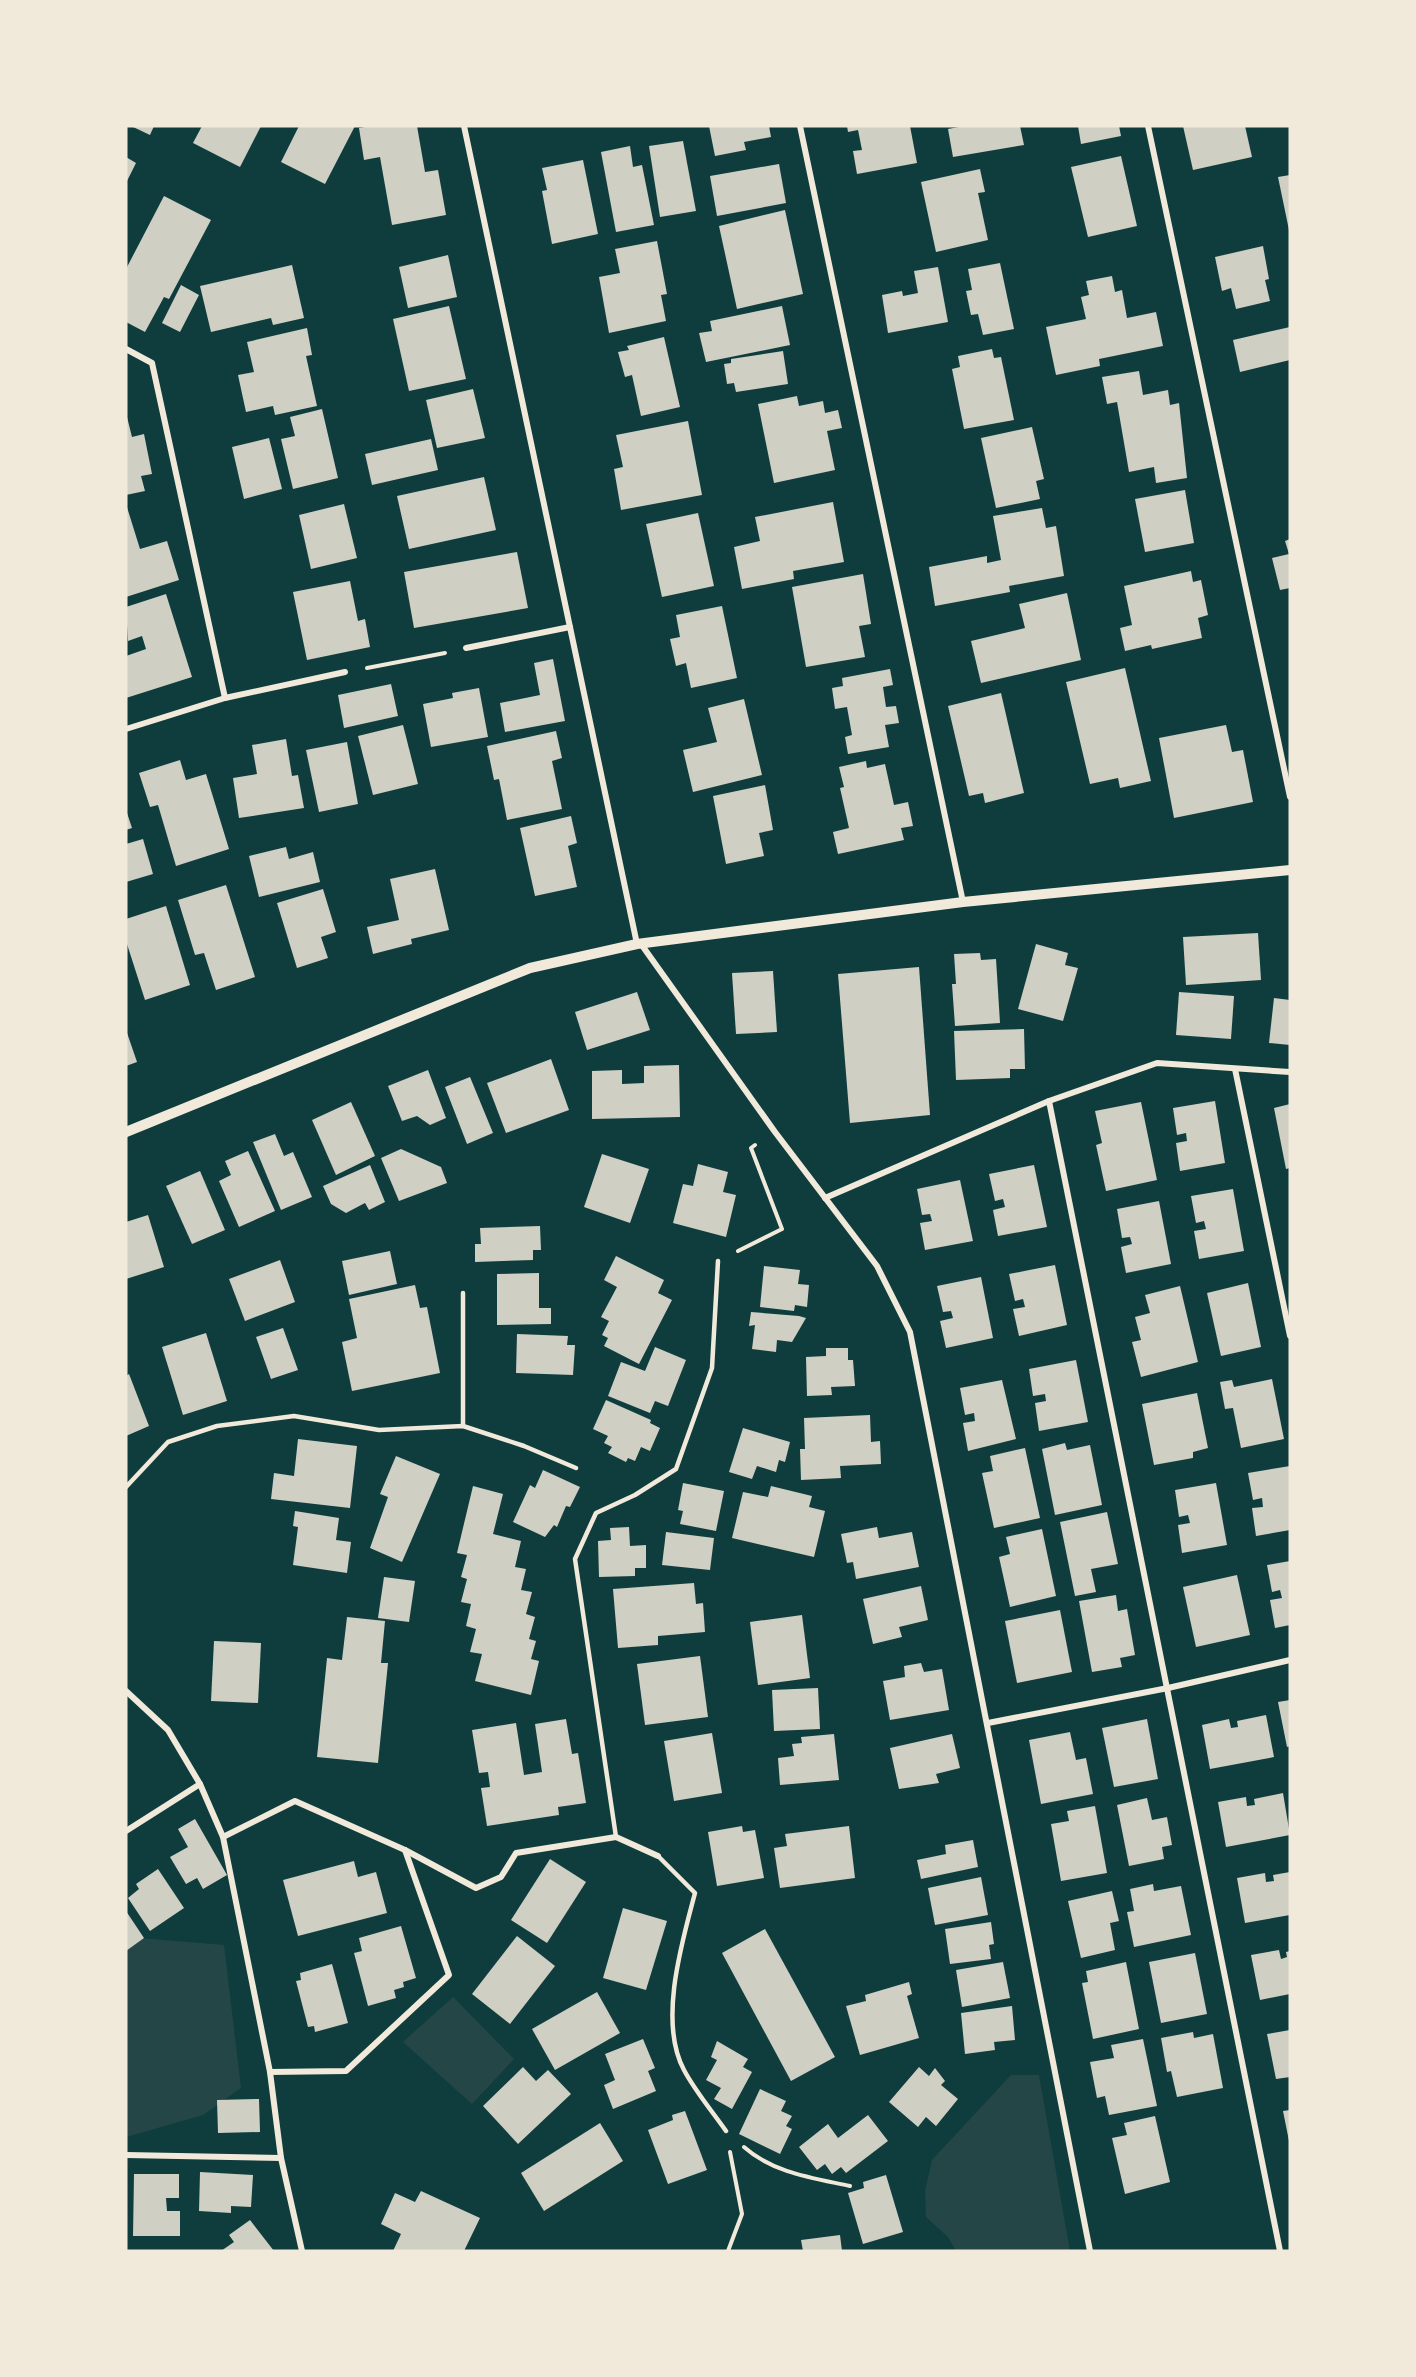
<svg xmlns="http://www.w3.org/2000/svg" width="1416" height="2377" font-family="Manrope,sans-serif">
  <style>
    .green { fill: #244646 }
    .building { fill: #cfcfc3 }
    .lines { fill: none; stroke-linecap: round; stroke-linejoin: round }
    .path { stroke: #f1e9da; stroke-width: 4 }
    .service { stroke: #f1e9da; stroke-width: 4.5 }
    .minor { stroke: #f1e9da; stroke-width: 6 }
    .tertiary { stroke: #f1e9da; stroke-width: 10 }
  </style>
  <rect width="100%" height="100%" fill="#0f3d3e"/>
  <g class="green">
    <polygon points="126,1937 224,1945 241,2088 203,2115 126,2137"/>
    <polygon points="453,1997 514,2059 472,2104 403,2042"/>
    <polygon points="1011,2075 1039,2075 1070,2251 956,2251 948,2237 926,2217 925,2191 932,2160"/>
  </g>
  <g class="building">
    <polygon points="131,126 154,126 150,135"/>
    <polygon points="202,126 261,126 240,167 193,143"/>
    <polygon points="299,126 355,126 325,184 281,162"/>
    <polygon points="371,126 417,126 425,172 438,170 446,215 392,225 380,157 364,160 359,128"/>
    <polygon points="709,126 769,126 771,137 744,142 746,150 715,156"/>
    <polygon points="847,126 910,126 917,163 857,174 853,151 862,150 858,130 848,132"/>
    <polygon points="964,126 1020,126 1024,145 953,157 948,129"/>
    <polygon points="1078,126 1119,126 1121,136 1081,144"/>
    <polygon points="1183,126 1245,126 1252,157 1193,170"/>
    <polygon points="683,141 696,211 660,217 649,146"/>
    <polygon points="630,146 633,167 642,165 654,225 616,232 601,152"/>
    <polygon points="1121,156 1137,226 1088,237 1071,167"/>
    <polygon points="126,157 136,163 126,183"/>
    <polygon points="583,160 598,234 552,244 542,191 547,190 542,168"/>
    <polygon points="779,164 786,203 717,216 710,176"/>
    <polygon points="980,169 985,192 978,193 988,240 936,252 921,182"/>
    <polygon points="1290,175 1290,230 1289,230 1278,177"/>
    <polygon points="164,196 211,220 169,299 164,297 145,332 126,322 126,269"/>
    <polygon points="785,210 803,294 737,309 719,226"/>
    <polygon points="657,241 667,294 661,295 666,321 609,333 599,277 620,273 615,249"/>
    <polygon points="1263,246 1269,279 1265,280 1270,301 1236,309 1231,288 1222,291 1215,257"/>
    <polygon points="448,255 457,297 408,308 399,267"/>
    <polygon points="1000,263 1014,329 983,335 978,314 971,315 966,291 972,290 968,269"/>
    <polygon points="292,265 304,318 273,325 271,318 211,332 200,286"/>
    <polygon points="938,267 948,322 888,333 882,295 902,291 903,296 918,293 914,271"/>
    <polygon points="1112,276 1115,292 1122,290 1127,318 1156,312 1163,346 1099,359 1100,366 1056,375 1046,327 1086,319 1081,297 1089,295 1086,281"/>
    <polygon points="181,285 199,295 180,332 162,323"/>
    <polygon points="449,306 466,379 409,391 393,319"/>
    <polygon points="782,306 790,345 706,362 699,333 712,331 710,321"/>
    <polygon points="1290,327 1290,360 1240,372 1233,340"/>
    <polygon points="307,328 312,355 306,356 317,406 275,415 273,406 246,412 238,375 254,372 247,342"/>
    <polygon points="664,337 680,407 641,416 632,375 625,377 618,352 629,350 627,346"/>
    <polygon points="992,349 994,358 1001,357 1014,420 964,429 952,369 960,367 958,356"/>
    <polygon points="783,351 788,384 736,392 734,383 727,384 724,364 731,363 731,359"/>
    <polygon points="1139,371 1143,395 1168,390 1170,405 1179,403 1187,478 1156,483 1154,467 1129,472 1117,402 1107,404 1102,377"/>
    <polygon points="473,389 485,438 437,448 426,400"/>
    <polygon points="797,396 799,406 823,401 825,413 838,410 842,428 827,431 835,470 774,483 758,404"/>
    <polygon points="322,409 338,478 293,489 281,439 295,436 290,417"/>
    <polygon points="126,413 132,437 144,434 152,474 141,476 145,491 126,495"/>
    <polygon points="688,421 702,495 621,510 614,469 623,467 616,435"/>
    <polygon points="1032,427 1044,479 1036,481 1040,499 996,508 981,438"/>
    <polygon points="269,438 282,489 244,499 232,447"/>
    <polygon points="431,439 438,470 372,485 365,454"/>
    <polygon points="484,477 496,530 409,549 397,496"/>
    <polygon points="1185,490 1194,543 1145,552 1135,499"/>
    <polygon points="833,502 844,562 793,571 794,579 742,589 734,547 760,541 755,517"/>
    <polygon points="126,504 140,549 167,541 179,580 126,597"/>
    <polygon points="344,504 357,558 311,569 299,515"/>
    <polygon points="1042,508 1046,528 1056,526 1064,576 1009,586 1010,592 935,606 929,567 987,556 987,563 1001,560 993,516"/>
    <polygon points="698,513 714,586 662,597 646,524"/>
    <polygon points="1290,539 1290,588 1280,590 1272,558 1289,554 1285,541"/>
    <polygon points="517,552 528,608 414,628 404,572"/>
    <polygon points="1191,571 1193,582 1201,580 1208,615 1198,618 1202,638 1152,649 1151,645 1125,651 1120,628 1132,625 1124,586"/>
    <polygon points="863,574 871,624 859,626 865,657 806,667 792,587"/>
    <polygon points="350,581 358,621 365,619 370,647 307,660 293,592"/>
    <polygon points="1067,593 1081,660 981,683 971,641 1025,628 1019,604"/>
    <polygon points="166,594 192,677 126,698 126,656 146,649 142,636 128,641 126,607"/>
    <polygon points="722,606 737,678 691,688 686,663 676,666 670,639 680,637 676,615"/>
    <polygon points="553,659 565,721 505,732 500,703 540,695 534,663"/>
    <polygon points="1125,668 1151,781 1120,788 1118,778 1090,784 1066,682"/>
    <polygon points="890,669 893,685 883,687 886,707 896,706 899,723 885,725 889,747 848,754 845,737 852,735 847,707 835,709 832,688 843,686 842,678"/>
    <polygon points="391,684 398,716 344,728 338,695"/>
    <polygon points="479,688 488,737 431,747 423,704 453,698 452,693"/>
    <polygon points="1001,693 1024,793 985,803 983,793 969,796 948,706"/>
    <polygon points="744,699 762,775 693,792 683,750 717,742 708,708"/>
    <polygon points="403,725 418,784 373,795 358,736"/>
    <polygon points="1226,725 1232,752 1243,750 1253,802 1174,818 1159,738"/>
    <polygon points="556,731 562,758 552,761 562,809 507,820 499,779 494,780 487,746"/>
    <polygon points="286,739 292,776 298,775 304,808 239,818 233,778 257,774 252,745"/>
    <polygon points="347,742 358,804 319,812 306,750"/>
    <polygon points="180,760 186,780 206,774 229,849 176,866 158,805 150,807 139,773"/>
    <polygon points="866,761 867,768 885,764 894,805 908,802 913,826 901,828 904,840 838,854 833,832 849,828 840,788 844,787 839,767"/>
    <polygon points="765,785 773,830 759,833 764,856 726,864 713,796"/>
    <polygon points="126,810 132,828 126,830"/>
    <polygon points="571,816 577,843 568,846 577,887 535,896 520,828"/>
    <polygon points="143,839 153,874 126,882 126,844"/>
    <polygon points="286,847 289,859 313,852 320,882 259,897 249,856"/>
    <polygon points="435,869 449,930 411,939 412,944 373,954 367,927 399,920 390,879"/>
    <polygon points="226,885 255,977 216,990 204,953 195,955 178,900"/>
    <polygon points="323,889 336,932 321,937 328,958 297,968 277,903"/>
    <polygon points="166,906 190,985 145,1000 126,941 126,919"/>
    <polygon points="1258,933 1261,980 1186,985 1183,937"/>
    <polygon points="1036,944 1068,953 1065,965 1078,968 1063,1021 1018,1009"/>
    <polygon points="980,953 981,960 996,959 1000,1023 955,1026 952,984 956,984 954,954"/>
    <polygon points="919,967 930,1115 850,1123 838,974"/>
    <polygon points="773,971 777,1032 736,1034 732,973"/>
    <polygon points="637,992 650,1030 587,1050 575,1012"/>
    <polygon points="1179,992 1234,996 1231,1039 1176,1035"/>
    <polygon points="1274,998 1290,1000 1290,1045 1269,1043"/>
    <polygon points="1024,1029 1025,1069 1010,1069 1010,1078 956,1080 954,1031"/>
    <polygon points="126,1030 137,1062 126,1066"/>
    <polygon points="551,1059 569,1110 506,1133 487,1083"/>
    <polygon points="679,1065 680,1117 592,1119 592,1071 622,1070 622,1084 644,1083 644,1066"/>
    <polygon points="428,1070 446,1118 430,1125 417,1116 402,1121 388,1086"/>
    <polygon points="470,1077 493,1133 467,1144 445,1087"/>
    <polygon points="1215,1101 1225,1163 1180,1171 1176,1143 1187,1141 1186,1133 1177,1135 1173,1108"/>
    <polygon points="351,1102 375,1156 336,1175 312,1120"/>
    <polygon points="1141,1102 1157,1180 1106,1191 1096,1145 1102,1143 1095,1111"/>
    <polygon points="1290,1104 1290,1168 1286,1169 1274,1108"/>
    <polygon points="275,1134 284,1156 293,1152 312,1197 281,1210 253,1142"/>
    <polygon points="401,1149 441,1167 447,1183 399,1201 381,1158"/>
    <polygon points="248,1151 275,1211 239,1227 219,1181 231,1175 225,1161"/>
    <polygon points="602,1154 649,1169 630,1223 584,1207"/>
    <polygon points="698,1164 728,1172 723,1192 736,1195 726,1237 673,1223 683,1184 693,1186"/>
    <polygon points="370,1165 385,1202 369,1210 365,1203 346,1213 331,1204 323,1186"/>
    <polygon points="1034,1165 1047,1227 998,1236 993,1210 1005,1207 1003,1199 995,1201 989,1174"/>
    <polygon points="200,1171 225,1230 192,1244 166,1186"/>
    <polygon points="960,1180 973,1241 925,1250 920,1223 932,1221 930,1214 922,1215 917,1189"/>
    <polygon points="1233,1189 1244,1251 1199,1259 1194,1231 1206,1229 1204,1221 1196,1223 1191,1196"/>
    <polygon points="1159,1201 1171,1264 1126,1273 1121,1247 1132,1244 1130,1237 1122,1238 1117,1209"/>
    <polygon points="148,1215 164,1267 126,1279 126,1222"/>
    <polygon points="540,1226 541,1250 533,1250 533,1260 475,1262 475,1244 481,1244 480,1228"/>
    <polygon points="390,1251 397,1284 349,1295 342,1261"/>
    <polygon points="616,1256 664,1280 658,1293 672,1300 639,1364 604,1346 608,1338 602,1335 609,1321 601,1317 617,1287 604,1280"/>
    <polygon points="280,1260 295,1302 245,1321 229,1279"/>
    <polygon points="1055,1265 1067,1325 1019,1336 1013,1309 1025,1307 1023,1299 1015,1301 1009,1274"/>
    <polygon points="764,1266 800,1270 798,1284 809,1285 807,1307 795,1305 794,1311 760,1307"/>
    <polygon points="539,1273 539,1308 551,1308 551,1324 497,1325 497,1274"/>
    <polygon points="981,1277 993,1338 946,1348 940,1321 953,1318 951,1311 943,1312 937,1286"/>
    <polygon points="1248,1283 1261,1347 1221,1356 1207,1293"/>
    <polygon points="415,1285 420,1308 427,1307 440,1373 352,1391 342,1342 357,1338 349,1299"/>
    <polygon points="1180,1286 1198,1362 1141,1377 1132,1342 1141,1340 1135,1317 1150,1313 1145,1295"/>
    <polygon points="751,1312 799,1316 806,1318 792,1342 777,1340 776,1352 752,1349 755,1325 749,1326"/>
    <polygon points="283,1328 298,1370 271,1379 256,1337"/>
    <polygon points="206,1333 227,1401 183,1415 162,1347"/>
    <polygon points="517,1334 568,1336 567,1345 575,1345 573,1375 516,1373"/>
    <polygon points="655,1347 686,1360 668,1406 655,1401 650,1413 608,1396 621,1362 645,1371"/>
    <polygon points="826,1348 848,1348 848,1360 853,1360 855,1386 831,1387 832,1395 807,1396 806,1357 826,1356"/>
    <polygon points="1076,1360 1088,1422 1039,1431 1035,1403 1046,1401 1045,1394 1033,1396 1029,1369"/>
    <polygon points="129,1374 149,1426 126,1436 126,1376"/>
    <polygon points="1272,1379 1284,1439 1241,1448 1233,1408 1225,1409 1220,1382 1232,1380 1234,1387"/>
    <polygon points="1002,1380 1016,1439 968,1451 963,1423 975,1421 974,1413 965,1415 960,1388"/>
    <polygon points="1197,1393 1208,1448 1193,1452 1193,1458 1154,1465 1142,1404"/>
    <polygon points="606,1400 651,1420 650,1423 660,1428 650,1451 641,1447 635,1461 628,1458 626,1462 608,1453 612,1447 604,1443 608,1436 593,1429"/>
    <polygon points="870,1415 871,1442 880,1441 881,1464 840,1466 841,1478 801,1480 800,1449 805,1449 804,1418"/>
    <polygon points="743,1428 790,1442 785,1462 779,1460 776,1472 757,1466 752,1479 729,1472"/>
    <polygon points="298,1439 357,1446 350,1508 271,1499 274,1473 294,1476"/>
    <polygon points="1065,1443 1067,1450 1090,1445 1102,1505 1055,1515 1042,1449"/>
    <polygon points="1025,1448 1040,1518 994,1528 982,1473 993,1471 990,1456"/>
    <polygon points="396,1456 440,1474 402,1562 370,1548 388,1497 380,1494"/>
    <polygon points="1290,1466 1290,1530 1256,1536 1252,1508 1263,1507 1262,1498 1253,1500 1248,1473"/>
    <polygon points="543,1470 580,1487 570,1507 566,1506 557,1527 554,1525 545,1537 513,1522 530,1485 535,1488"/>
    <polygon points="683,1483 724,1491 716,1531 680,1524 683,1511 678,1510"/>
    <polygon points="1216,1483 1227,1545 1182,1553 1178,1525 1190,1523 1188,1515 1179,1517 1175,1490"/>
    <polygon points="473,1486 503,1494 493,1534 521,1541 515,1567 526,1569 521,1590 532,1592 526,1614 535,1617 529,1639 536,1641 531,1659 539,1661 531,1695 475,1681 482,1654 470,1652 476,1629 466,1626 471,1604 461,1602 467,1579 461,1577 467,1555 457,1553"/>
    <polygon points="771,1486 812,1496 809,1507 825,1511 814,1557 732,1538 743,1492 768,1497"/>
    <polygon points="295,1511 339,1518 336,1540 351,1542 347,1573 293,1565 298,1527 293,1526"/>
    <polygon points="1107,1512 1118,1564 1091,1569 1096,1592 1075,1596 1060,1522"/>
    <polygon points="629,1527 630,1546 646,1545 646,1568 635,1568 635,1576 599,1577 598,1541 611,1540 610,1528"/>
    <polygon points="877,1527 879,1538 912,1532 919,1567 856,1579 853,1562 847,1563 841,1534"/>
    <polygon points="1042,1529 1056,1596 1010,1607 999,1557 1010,1554 1006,1537"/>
    <polygon points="666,1532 714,1538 710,1570 662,1565"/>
    <polygon points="1290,1561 1290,1625 1275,1628 1270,1600 1282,1598 1280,1590 1272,1592 1267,1565"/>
    <polygon points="1237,1575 1250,1635 1196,1647 1183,1587"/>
    <polygon points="384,1577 415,1581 409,1622 378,1618"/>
    <polygon points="694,1583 696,1604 703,1603 705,1632 658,1636 658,1645 618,1648 613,1589"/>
    <polygon points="921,1586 928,1620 899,1627 902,1637 873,1644 863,1599"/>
    <polygon points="1116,1595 1118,1611 1127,1609 1135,1655 1120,1658 1122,1667 1092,1672 1079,1601"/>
    <polygon points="1060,1610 1072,1672 1017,1683 1005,1621"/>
    <polygon points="802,1615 810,1678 758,1685 750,1622"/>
    <polygon points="347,1617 385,1621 381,1663 388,1663 378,1763 317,1757 327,1658 342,1660"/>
    <polygon points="214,1641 261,1643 258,1703 211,1701"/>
    <polygon points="700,1656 708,1717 645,1725 637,1664"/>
    <polygon points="921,1663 924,1672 942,1669 949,1710 890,1720 883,1681 905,1677 904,1666"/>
    <polygon points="818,1688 820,1729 774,1731 772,1690"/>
    <polygon points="1290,1700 1290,1746 1287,1747 1278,1702"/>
    <polygon points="1266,1715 1274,1757 1210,1769 1202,1725 1229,1719 1231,1728 1238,1727 1237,1721"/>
    <polygon points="566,1719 572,1754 578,1753 586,1803 558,1807 559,1815 487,1826 481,1788 490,1787 488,1772 479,1773 472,1730 516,1723 524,1775 542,1772 535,1724"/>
    <polygon points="1147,1719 1158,1779 1114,1787 1102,1728"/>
    <polygon points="1070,1732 1076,1760 1086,1758 1093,1794 1041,1804 1029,1740"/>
    <polygon points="712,1733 722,1793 674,1801 664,1741"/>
    <polygon points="834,1734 839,1780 780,1785 778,1758 794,1756 792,1744 802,1743 801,1737"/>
    <polygon points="952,1734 960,1768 936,1774 939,1783 899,1789 890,1748"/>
    <polygon points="1283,1793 1290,1835 1226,1847 1218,1802 1246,1797 1247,1806 1255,1805 1254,1799"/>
    <polygon points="1147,1798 1152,1820 1167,1817 1172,1845 1162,1847 1164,1859 1129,1866 1117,1805"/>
    <polygon points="1095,1806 1107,1873 1061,1881 1051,1824 1069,1821 1067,1811"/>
    <polygon points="195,1819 227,1875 203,1889 197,1878 186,1884 170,1857 188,1847 178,1829"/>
    <polygon points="742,1826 743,1832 755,1830 764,1878 717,1886 708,1832"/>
    <polygon points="849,1826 855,1878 780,1888 774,1848 787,1846 785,1834"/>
    <polygon points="973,1840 978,1867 921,1879 917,1860 946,1854 945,1845"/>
    <polygon points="550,1859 586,1882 547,1943 511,1920"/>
    <polygon points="354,1861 358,1877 376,1872 387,1913 298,1936 283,1880"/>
    <polygon points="158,1869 184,1908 150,1931 128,1898 139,1889 136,1884"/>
    <polygon points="1290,1872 1290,1915 1245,1923 1237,1878 1265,1873 1266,1882 1274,1881 1273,1875"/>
    <polygon points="981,1877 988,1915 935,1925 928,1888"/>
    <polygon points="1153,1884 1154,1891 1181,1886 1191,1935 1134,1947 1127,1912 1134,1911 1130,1889"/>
    <polygon points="1112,1891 1119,1921 1110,1923 1115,1950 1081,1958 1068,1901"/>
    <polygon points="623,1908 667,1921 646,1990 603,1978"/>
    <polygon points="126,1911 144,1938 126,1951"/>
    <polygon points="991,1922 994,1944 989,1945 991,1959 950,1964 945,1929"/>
    <polygon points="401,1926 416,1978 403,1982 404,1987 394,1990 396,1998 368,2006 354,1953 362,1951 359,1938"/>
    <polygon points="765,1929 835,2057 791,2081 722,1953"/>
    <polygon points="517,1936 555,1966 510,2024 472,1994"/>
    <polygon points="1279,1950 1281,1959 1287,1957 1286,1952 1290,1951 1290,1994 1260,2000 1251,1955"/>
    <polygon points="1195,1953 1207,2014 1161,2023 1149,1962"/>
    <polygon points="1003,1962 1010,1998 962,2007 956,1970"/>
    <polygon points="1126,1962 1139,2029 1093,2039 1082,1983 1088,1982 1086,1971"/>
    <polygon points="332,1964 348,2023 315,2032 314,2026 308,2027 296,1981 301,1980 300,1973"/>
    <polygon points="909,1982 912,1994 907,1996 919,2038 860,2055 846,2006 866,2001 865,1995"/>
    <polygon points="597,1992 620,2033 555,2070 532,2029"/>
    <polygon points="1012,2006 1015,2040 994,2042 995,2050 965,2054 961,2013"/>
    <polygon points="1290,2030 1290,2077 1276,2079 1267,2034"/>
    <polygon points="1193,2032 1194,2038 1213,2034 1223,2088 1177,2097 1171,2071 1167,2072 1161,2038"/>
    <polygon points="643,2039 655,2068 648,2071 656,2091 613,2109 604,2085 615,2080 605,2054"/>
    <polygon points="1143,2039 1157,2106 1109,2115 1105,2096 1097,2098 1090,2062 1114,2058 1111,2045"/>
    <polygon points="717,2041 748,2059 743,2067 752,2072 732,2109 714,2099 721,2088 706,2080 717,2060 711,2057"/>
    <polygon points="523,2067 536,2081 548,2070 571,2094 518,2144 483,2106"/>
    <polygon points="919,2067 929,2076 935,2068 945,2081 941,2085 958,2099 936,2126 926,2117 918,2127 889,2102"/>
    <polygon points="760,2089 786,2101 781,2111 792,2116 786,2126 792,2129 780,2154 739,2134"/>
    <polygon points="259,2099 260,2132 218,2133 217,2100"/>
    <polygon points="1290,2110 1290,2141 1289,2141 1283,2111"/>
    <polygon points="685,2111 707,2170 668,2184 648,2130 673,2120 672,2115"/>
    <polygon points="868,2115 888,2141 846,2173 841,2167 832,2174 825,2164 817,2170 799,2147 828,2124 838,2138"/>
    <polygon points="1155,2116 1170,2182 1125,2194 1112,2138 1127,2135 1124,2123"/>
    <polygon points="600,2123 623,2161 544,2211 521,2173"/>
    <polygon points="200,2172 253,2175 251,2207 231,2206 231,2213 199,2211"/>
    <polygon points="134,2174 179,2174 179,2198 166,2198 167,2211 180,2211 180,2236 133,2236"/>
    <polygon points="886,2175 903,2232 863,2244 848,2193 864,2188 863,2182"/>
    <polygon points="421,2191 480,2218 464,2251 393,2251 401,2234 381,2224 395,2193 415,2202"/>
    <polygon points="250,2220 274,2251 221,2251 234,2242 229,2235"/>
    <polygon points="840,2235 842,2251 803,2251 801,2240"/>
  </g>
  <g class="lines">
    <g class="path">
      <polyline points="367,668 445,653"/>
      <polyline points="738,1251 782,1229 751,1148 755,1145"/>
      <path d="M 744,2147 C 773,2173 813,2178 850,2186"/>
      <polyline points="728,2251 742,2214 730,2152"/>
    </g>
    <g class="service">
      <polyline points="463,1426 463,1293"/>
      <polyline points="126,1487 168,1442 217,1426 294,1416 379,1430 463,1426 524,1446 576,1468"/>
      <polyline points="616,1837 575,1559 596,1513 635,1495 676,1469 712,1368 718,1261"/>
      <path d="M 658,1856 L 695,1893 C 682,1942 658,2022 684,2070 C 695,2091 712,2111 726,2131"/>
    </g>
    <g class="minor">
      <polyline points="464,126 637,944"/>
      <polyline points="800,126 963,902"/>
      <polyline points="1148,126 1290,797"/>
      <polyline points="126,349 152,363 225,698"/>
      <polyline points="466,648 570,627"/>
      <polyline points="126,729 225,698 345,672"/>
      <polyline points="641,944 775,1132 877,1266 910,1332 1090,2251"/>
      <polyline points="1235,1069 1290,1336"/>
      <polyline points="1049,1101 1280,2251"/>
      <polyline points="825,1198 1049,1101 1157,1063 1290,1072"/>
      <polyline points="126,1691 168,1730 200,1784 223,1837 270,2072 281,2158 302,2251"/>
      <polyline points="988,1723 1168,1688 1290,1660"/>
      <polyline points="126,1831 200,1784"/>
      <polyline points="223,1837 295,1801 405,1850 476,1888 501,1877 516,1853 616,1837 658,1856"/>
      <polyline points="270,2072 346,2071 449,1975 405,1850"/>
      <polyline points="126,2155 281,2158"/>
    </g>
    <polyline class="tertiary" points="126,1132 530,968 637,944 963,902 1290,870"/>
  </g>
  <rect width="1416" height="2377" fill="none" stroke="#f1e9da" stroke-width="255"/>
</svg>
